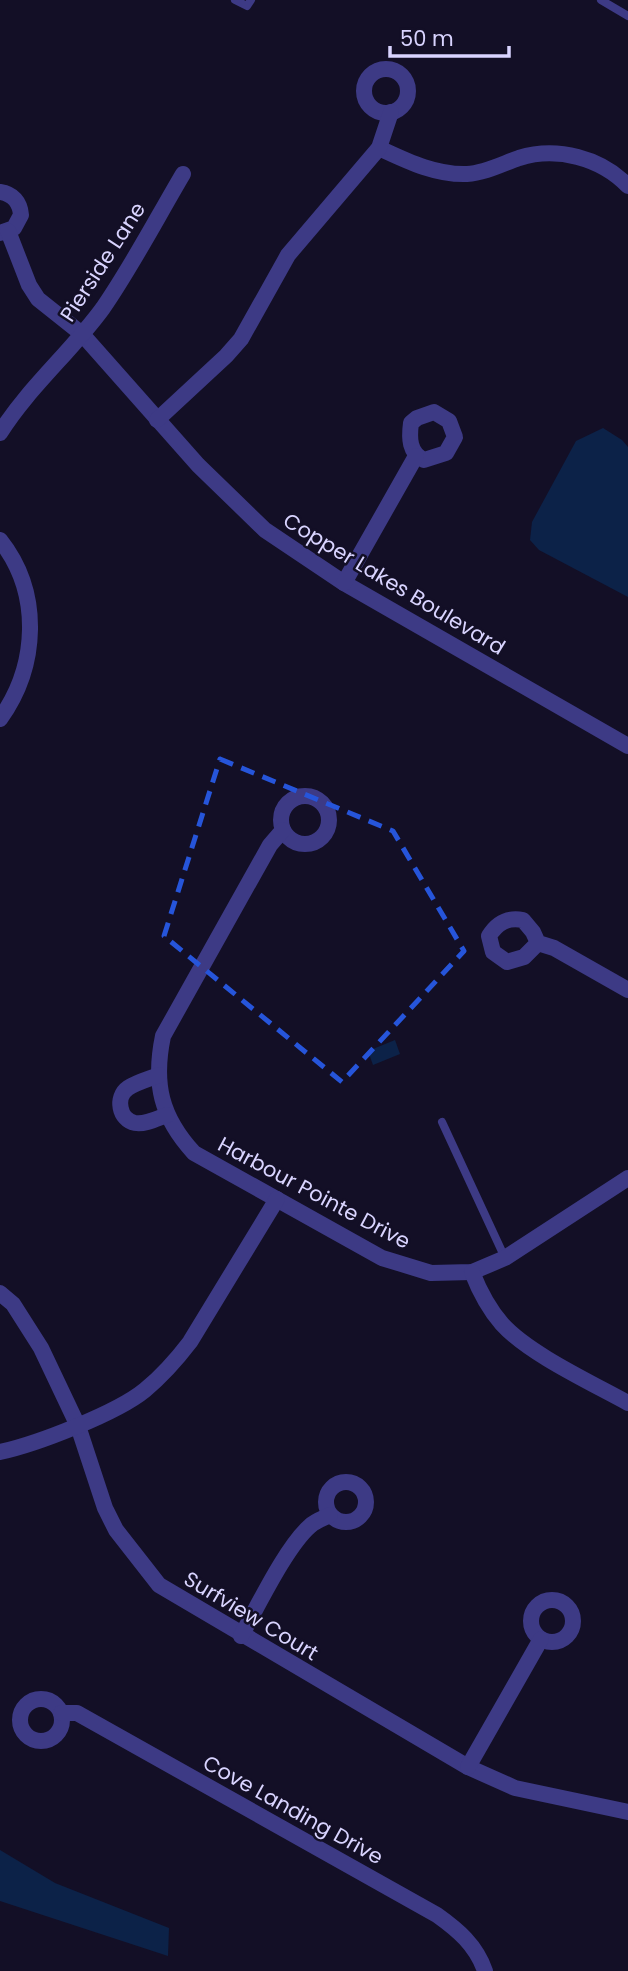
<svg xmlns="http://www.w3.org/2000/svg" width="628" height="1971" font-family="Poppins,sans-serif">
  <style>
    .water { fill: #0c2248 }
    .lines { fill: none; stroke-linecap: round; stroke-linejoin: round }
    .service { stroke: #3d3a85; stroke-width: 8 }
    .minor { stroke: #3d3a85; stroke-width: 16 }
    .marked { fill: none; stroke: #2655da; stroke-width: 5; stroke-dasharray: 14 9; stroke-linejoin: round }
    .labels { text-anchor: middle; stroke-width: 5; stroke-linejoin: round; paint-order: stroke }
    .street-label { font-size: 21px; fill: #d9d4ff; stroke: #130f26 }
  </style>
  <rect width="100%" height="100%" fill="#130f26"/>
  <g class="water">
    <polygon points="603,428 622,440 628,447 628,597 539,550 530,540 532,522 576,441"/>
    <polygon points="395,1040 400,1054 373,1065 368,1051"/>
    <polygon points="0,1850 55,1883 169,1928 168,1956 0,1901"/>
  </g>
  <g class="lines">
    <g class="service">
      <polyline points="235,0 247,6 251,0"/>
      <polyline points="601,0 628,16"/>
      <polyline points="442,1122 505,1258"/>
    </g>
    <g class="minor">
      <circle cx="386" cy="91" r="22"/>
      <path d="M 379,148 C 407,161 435,175 467,174 C 485,173 502,164 519,158 C 557,146 601,158 628,186"/>
      <path d="M 0,192 C 13,194 20,202 21,215 L 14,228 L 0,233"/>
      <polyline points="8,231 29,285 38,299 82,334 198,465 265,530 344,583 628,746"/>
      <path d="M 434,412 L 449,421 L 455,437 L 446,453 L 424,460 C 409,453 409,438 411,423 L 417,418 Z"/>
      <polyline points="157,420 226,356 241,339 288,255 379,148 391,112"/>
      <path d="M 0,433 C 29,387 71,352 103,308 C 132,266 157,218 183,174"/>
      <path d="M 0,540 C 42,593 38,666 0,719"/>
      <polyline points="344,583 416,456"/>
      <circle cx="305" cy="820" r="24"/>
      <path d="M 283,830 L 270,845 L 163,1036 C 153,1084 161,1117 194,1153 L 382,1258 L 431,1273 L 472,1272 L 505,1258 L 628,1178"/>
      <path d="M 538,943 L 524,957 L 507,962 L 493,952 L 489,936 C 497,923 507,917 523,920 L 533,932 L 538,943 L 554,948 L 628,990"/>
      <path d="M 159,1075 C 149,1079 137,1082 128,1088 C 115,1097 119,1120 135,1123 C 145,1125 158,1118 167,1115"/>
      <path d="M 472,1272 C 479,1290 489,1309 502,1324 C 529,1354 592,1383 628,1403"/>
      <polyline points="0,1293 13,1304 41,1348 78,1426 105,1508 116,1530 159,1585 468,1767 515,1788 628,1812"/>
      <path d="M 0,1452 C 37,1444 117,1413 145,1390 C 162,1376 177,1359 190,1342 L 277,1199"/>
      <circle cx="346" cy="1502" r="20"/>
      <circle cx="552" cy="1621" r="21"/>
      <path d="M 241,1636 C 258,1606 286,1547 310,1526 C 315,1521 324,1518 330,1515"/>
      <circle cx="41" cy="1720" r="21"/>
      <path d="M 61,1713 L 77,1713 L 437,1915 C 458,1930 476,1945 485,1971"/>
      <polyline points="468,1767 541,1639"/>
    </g>
  </g>
  <path class="marked" d="M 220,759 L 393,831 L 464,951 L 342,1082 L 164,936 Z"/>
  <g class="labels">
    <g class="street-label">
      <text transform="translate(103 262) rotate(-57)" y="7">Pierside Lane</text>
      <text transform="translate(394 584) rotate(31)" y="7">Copper Lakes Boulevard</text>
      <text transform="translate(314 1193) rotate(28)" y="7">Harbour Pointe Drive</text>
      <text transform="translate(251 1616) rotate(31)" y="7">Surfview Court</text>
      <text transform="translate(293 1810) rotate(29)" y="7">Cove Landing Drive</text>
    </g>
  </g>
  <path d="M390 46v10h119v-10" fill="none" stroke="#d9d4ff" stroke-width="3.5"/>
  <text x="400" y="46" font-size="21" fill="#d9d4ff" stroke="#130f26" stroke-width="5" paint-order="stroke">50 m</text>
</svg>
